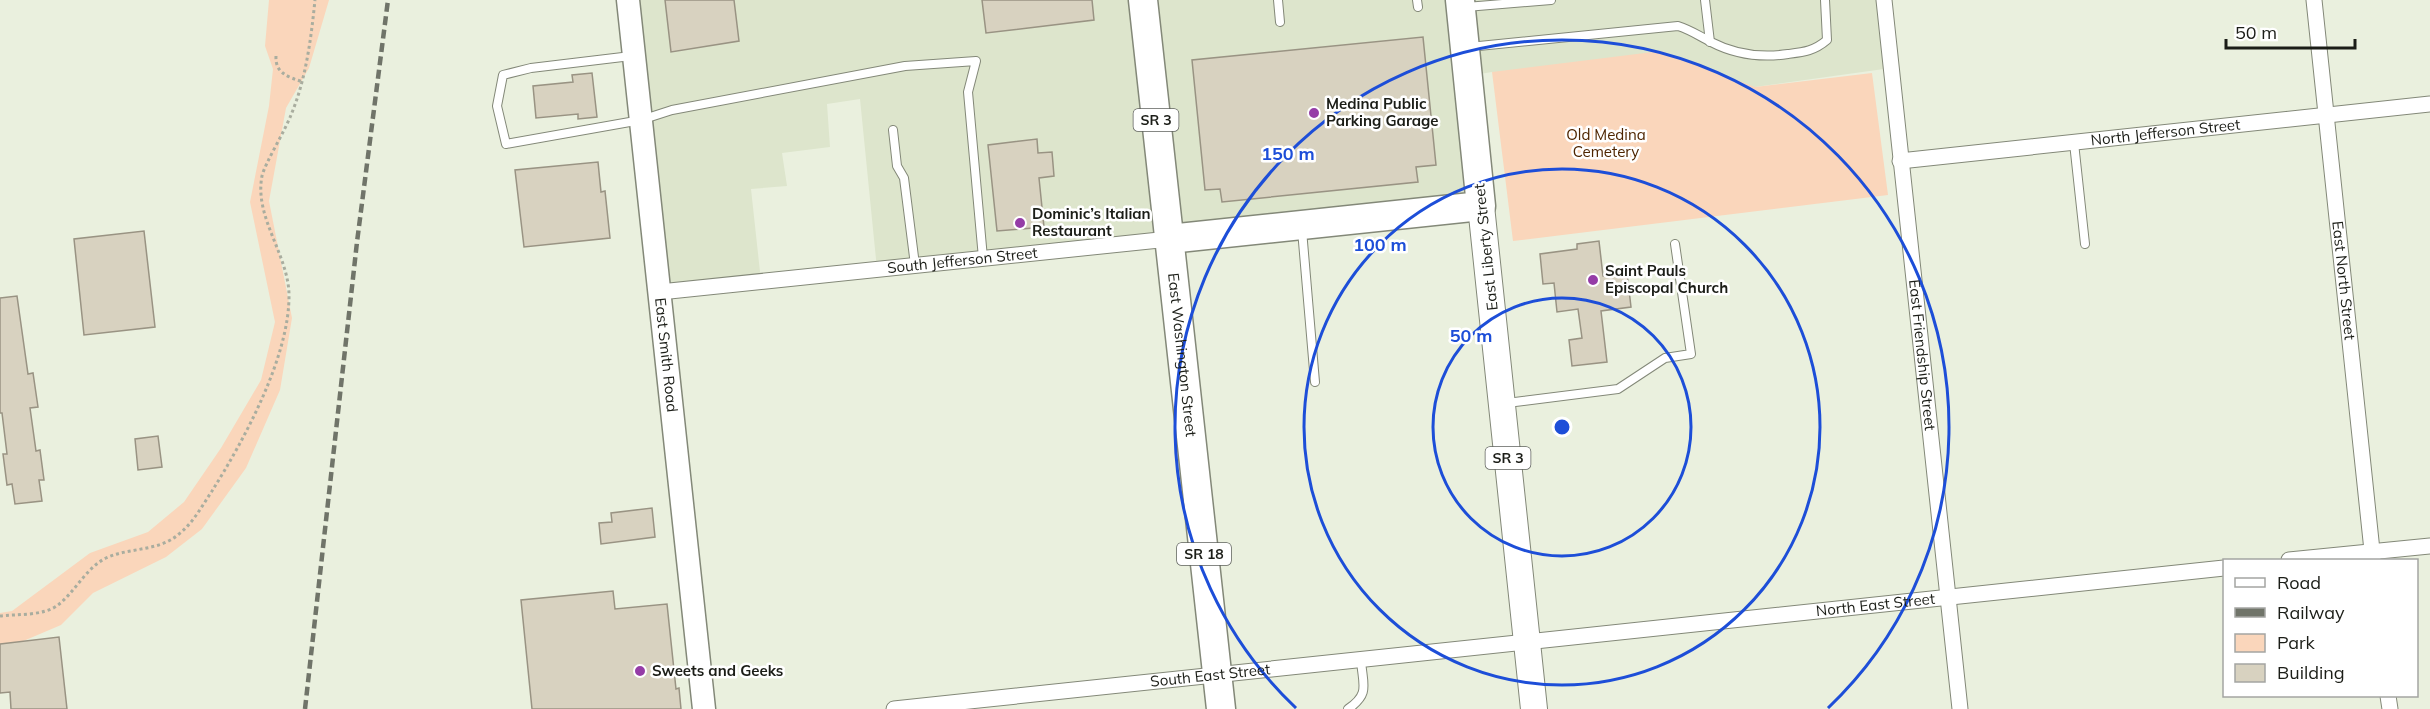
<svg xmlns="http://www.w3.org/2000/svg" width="2430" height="709" font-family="Mulish,sans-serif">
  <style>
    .built { fill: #dde5cc }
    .green { fill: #fad6bb }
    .building { fill: #d8d2c0; stroke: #999383; stroke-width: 1.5 }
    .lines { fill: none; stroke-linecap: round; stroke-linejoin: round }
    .lane-casing { stroke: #838878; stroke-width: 10 }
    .street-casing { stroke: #838878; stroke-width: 17 }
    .secondary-casing { stroke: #838878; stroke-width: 25 }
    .primary-casing { stroke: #838878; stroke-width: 28 }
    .highway-casing { stroke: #838878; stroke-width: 31 }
    .path { stroke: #a9ad9f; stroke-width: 3; stroke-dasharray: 3 3; stroke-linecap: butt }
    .lane { stroke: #fff; stroke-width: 8 }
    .street { stroke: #fff; stroke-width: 15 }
    .secondary { stroke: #fff; stroke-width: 22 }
    .primary { stroke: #fff; stroke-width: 26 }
    .highway { stroke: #fff; stroke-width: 28 }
    .rail { stroke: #707469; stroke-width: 4.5; stroke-dasharray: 9 4.5; stroke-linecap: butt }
    .ring { fill: none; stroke: #1d4ed8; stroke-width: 3 }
    .poi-dot { fill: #953ca7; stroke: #fff; stroke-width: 2 }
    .labels { text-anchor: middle; stroke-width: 5; stroke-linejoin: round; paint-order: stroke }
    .shield { fill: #fff; stroke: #5f615d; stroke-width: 1.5 }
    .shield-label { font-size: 14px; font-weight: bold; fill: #1b1d17 }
    .poi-label { font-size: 15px; font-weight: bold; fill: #1b1d17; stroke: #fff; text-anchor: start }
    .street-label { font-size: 15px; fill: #1b1d17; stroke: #fff }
    .park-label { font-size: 15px; fill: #4e2500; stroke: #fff }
    .centre { fill: #1d4ed8; stroke: #fff; stroke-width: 3 }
    .ring-label { font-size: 18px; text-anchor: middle; font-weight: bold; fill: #1d4ed8; stroke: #fff; stroke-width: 5; stroke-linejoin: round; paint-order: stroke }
  </style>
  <rect width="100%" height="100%" fill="#eaf0de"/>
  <polygon class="built" points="628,0 1884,0 1891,68 1755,87 1492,72 1468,76 1481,206 877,269 860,99 827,104 830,147 782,153 787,186 751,189 761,281 660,292"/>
  <g class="green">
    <polygon points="269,0 329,0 309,68 286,108 269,201 292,318 280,390 246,468 202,529 166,557 93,593 61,625 14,645 0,647 0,613 12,611 90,553 148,532 184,502 221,448 261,380 275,322 250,202 269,106 273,69 265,46"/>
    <polygon points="1661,51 1755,87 1872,73 1888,195 1513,241 1492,72"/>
  </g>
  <g class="building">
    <polygon points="665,0 734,0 739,41 671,52"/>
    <polygon points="982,0 1092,0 1094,20 986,33"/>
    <polygon points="1423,37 1436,165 1416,167 1418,182 1222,202 1220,189 1205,190 1192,60"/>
    <polygon points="592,73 597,117 578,119 578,114 536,118 533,86 573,82 572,75"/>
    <polygon points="1037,139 1038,153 1052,152 1054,176 1039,178 1044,227 997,231 988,145"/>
    <polygon points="598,162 601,192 605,191 610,238 524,247 515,170"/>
    <polygon points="144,231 155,327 84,335 74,239"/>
    <polygon points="1599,241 1603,276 1627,273 1631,307 1601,311 1607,362 1572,366 1569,340 1582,338 1578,309 1557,312 1554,283 1543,284 1540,254 1577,249 1577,244"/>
    <polygon points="17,296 28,374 33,373 38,407 30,408 36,451 40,450 44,480 39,480 42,501 15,504 12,484 7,485 3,454 7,454 2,413 0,413 0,298"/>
    <polygon points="158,436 162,467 138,470 135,439"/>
    <polygon points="652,508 655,537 601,544 599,523 612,522 611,513"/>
    <polygon points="613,591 615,609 667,604 676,689 679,688 681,709 532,709 521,600"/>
    <polygon points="59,637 67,709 11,709 10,692 0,693 0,644"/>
  </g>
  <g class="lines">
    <g class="lane-casing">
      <g id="lane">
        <polyline points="1278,0 1280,22"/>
        <polyline points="1417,0 1418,7"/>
        <polyline points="1705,0 1710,42"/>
        <polyline points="1466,7 1551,0"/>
        <path d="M 1469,47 L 1678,26 C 1691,30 1699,36 1711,42 C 1736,55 1761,58 1788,54 C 1804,52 1814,51 1827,40 L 1825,0"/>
        <polyline points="631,56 531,68 503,75 497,106 506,144 641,120 672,110 905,66 976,61 968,92 983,258"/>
        <polyline points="893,130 897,166 904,178 915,265"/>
        <polyline points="2074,143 2085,244"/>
        <polyline points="1302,230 1315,382"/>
        <polyline points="1507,403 1618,389 1665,358 1691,354 1675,244"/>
        <path d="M 1348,709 C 1370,694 1363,685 1361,661"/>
      </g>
    </g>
    <g class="street-casing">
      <g id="street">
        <path id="s1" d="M 1884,0 L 1960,709"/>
        <path id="s2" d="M 2314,0 L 2373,560"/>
        <path id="s3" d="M 1900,161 L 2430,104"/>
        <path id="s4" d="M 660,292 L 1169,239"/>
        <polyline points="2289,560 2430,546"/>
        <polyline points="2388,696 2390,709"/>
        <path id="s5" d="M 894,709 L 2224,568"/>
      </g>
    </g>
    <g class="secondary-casing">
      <g id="secondary">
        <path id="s6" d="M 628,0 L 704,709"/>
      </g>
    </g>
    <g class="primary-casing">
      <polyline id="primary" points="1481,206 1534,709"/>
    </g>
    <g class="highway-casing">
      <g id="highway">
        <path id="s7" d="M 1143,0 L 1221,709"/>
        <polyline points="1169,239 1481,206 1460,0"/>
      </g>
    </g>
    <g class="path">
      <path d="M 276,56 C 275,73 288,77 303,82"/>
      <path d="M 0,616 C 17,614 44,616 58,605 C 75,592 86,568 106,558 C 130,547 158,552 179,534 C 193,523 202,506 212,491 C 244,440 290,356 289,294 C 288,254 254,217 262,176 C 265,163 285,131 291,115 C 306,79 311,39 315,0"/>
    </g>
    <use href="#lane" class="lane"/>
    <use href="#street" class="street"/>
    <use href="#secondary" class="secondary"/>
    <use href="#primary" class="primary"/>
    <use href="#highway" class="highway"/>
    <polyline class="rail" points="305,709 357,242 388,0"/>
  </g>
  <g class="ring">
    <circle cx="1562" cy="427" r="129"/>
    <circle cx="1562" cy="427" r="258"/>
    <path d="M1296 708A387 387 0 1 1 1828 708"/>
  </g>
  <g class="poi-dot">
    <circle cx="1314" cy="113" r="6"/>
    <circle cx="1020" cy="223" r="6"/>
    <circle cx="1593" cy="280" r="6"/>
    <circle cx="640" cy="671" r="6"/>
  </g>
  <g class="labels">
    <g class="shield">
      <rect x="1133.5" y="109" width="45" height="22" rx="4.5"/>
      <rect x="1485.5" y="447" width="45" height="22" rx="4.5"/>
      <rect x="1177" y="543" width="54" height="22" rx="4.5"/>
    </g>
    <g class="shield-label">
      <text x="1156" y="125">SR 3</text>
      <text x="1508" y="463">SR 3</text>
      <text x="1204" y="559">SR 18</text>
    </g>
    <g class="poi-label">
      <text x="1326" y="109">Medina Public<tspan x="1326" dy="17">Parking Garage</tspan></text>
      <text x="1032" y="219">Dominic’s Italian<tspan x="1032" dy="17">Restaurant</tspan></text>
      <text x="1605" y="276">Saint Pauls<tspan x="1605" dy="17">Episcopal Church</tspan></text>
      <text x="652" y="676">Sweets and Geeks</text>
    </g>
    <g class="street-label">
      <text dy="5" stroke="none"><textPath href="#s3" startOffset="267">North Jefferson Street</textPath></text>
      <text transform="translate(1486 247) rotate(-96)" y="5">East Liberty Street</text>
      <text dy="5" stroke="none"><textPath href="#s4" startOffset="304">South Jefferson Street</textPath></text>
      <text dy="5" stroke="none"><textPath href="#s2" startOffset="282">East North Street</textPath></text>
      <text dy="5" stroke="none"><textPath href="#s6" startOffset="357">East Smith Road</textPath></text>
      <text dy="5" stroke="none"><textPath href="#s7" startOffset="357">East Washington Street</textPath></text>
      <text dy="5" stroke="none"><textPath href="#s1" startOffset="357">East Friendship Street</textPath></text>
      <text dy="5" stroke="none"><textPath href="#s5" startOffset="987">North East Street</textPath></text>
      <text dy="5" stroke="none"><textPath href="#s5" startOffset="318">South East Street</textPath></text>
    </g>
    <g class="park-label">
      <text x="1606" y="140">Old Medina<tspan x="1606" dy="17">Cemetery</tspan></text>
    </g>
  </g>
  <circle cx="1562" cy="427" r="9" class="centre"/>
  <g class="ring-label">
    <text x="1288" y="160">150 m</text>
    <text x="1380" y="251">100 m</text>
    <text x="1471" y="342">50 m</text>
  </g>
  <rect x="2223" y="559" width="195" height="138" fill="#ffffff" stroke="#a4a5a2" stroke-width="1.5"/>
  <rect x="2235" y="578" width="30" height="9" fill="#ffffff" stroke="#a4a5a2" stroke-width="1.5"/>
  <text x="2277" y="589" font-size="18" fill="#1b1d17">Road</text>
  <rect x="2235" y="608" width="30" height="9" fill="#707469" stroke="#a4a5a2" stroke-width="1.5"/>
  <text x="2277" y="619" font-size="18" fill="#1b1d17">Railway</text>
  <rect x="2235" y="634" width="30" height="18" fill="#fad6bb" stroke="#a4a5a2" stroke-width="1.5"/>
  <text x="2277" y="649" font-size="18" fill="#1b1d17">Park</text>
  <rect x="2235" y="664" width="30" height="18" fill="#d8d2c0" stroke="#a4a5a2" stroke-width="1.5"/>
  <text x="2277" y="679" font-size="18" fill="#1b1d17">Building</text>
  <path d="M2226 39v9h129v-9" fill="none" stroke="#1b1d17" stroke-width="3"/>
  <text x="2235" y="39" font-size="18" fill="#1b1d17" stroke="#ffffff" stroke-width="4.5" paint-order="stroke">50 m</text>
</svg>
